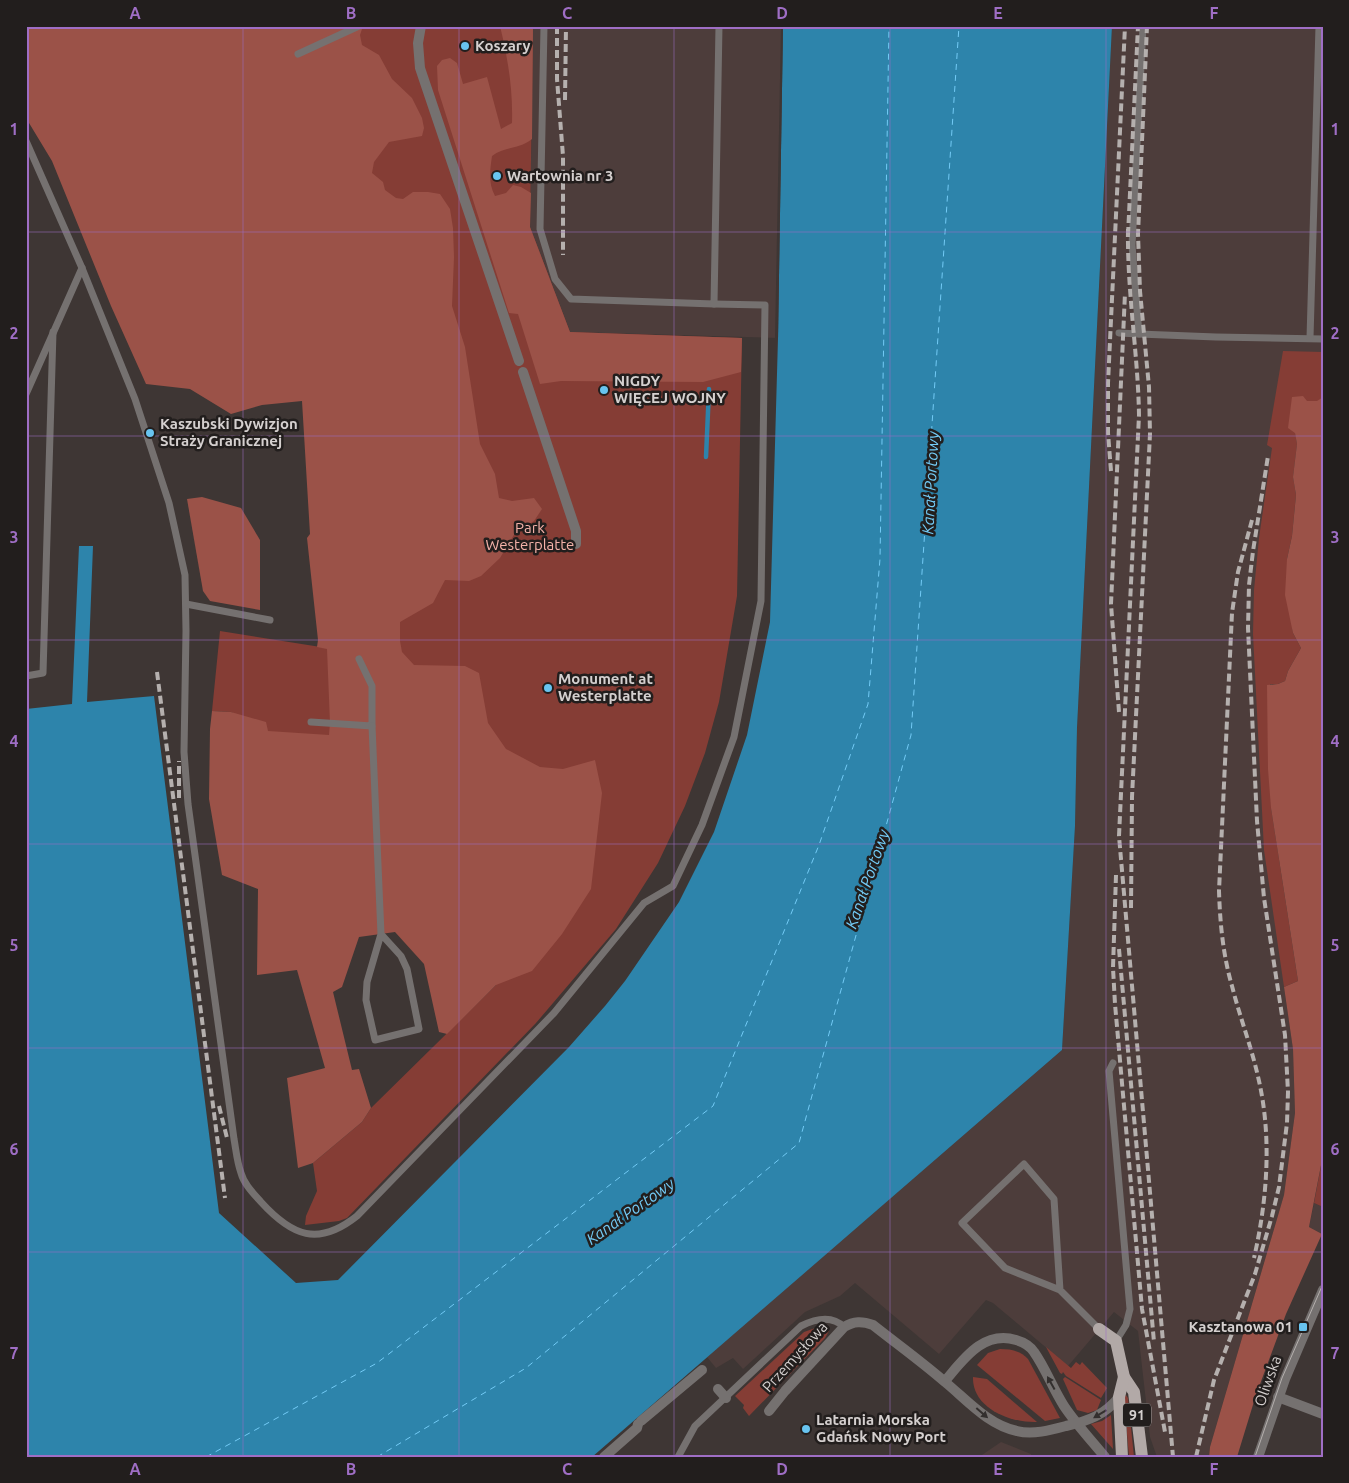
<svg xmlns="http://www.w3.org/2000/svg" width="1349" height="1483" font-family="Ubuntu,sans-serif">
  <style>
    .built { fill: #4d3d3b }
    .green { fill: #853d35 }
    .forest { fill: #9b5248 }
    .water { fill: #2d84ab }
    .pier { fill: #3e3634 }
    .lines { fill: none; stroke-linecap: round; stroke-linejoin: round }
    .stream { stroke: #2d84ab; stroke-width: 4.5 }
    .ferry { stroke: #73cbf6; stroke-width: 1; stroke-dasharray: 6 5; stroke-linecap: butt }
    .service { stroke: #757170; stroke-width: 7 }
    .pedestrian { stroke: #757170; stroke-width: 10 }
    .minor { stroke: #757170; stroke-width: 10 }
    .tertiary { stroke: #757170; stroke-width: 10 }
    .primary { stroke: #b2a9a7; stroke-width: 12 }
    .tram { stroke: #b5b0ae; stroke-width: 1 }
    .rail { stroke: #b5b0ae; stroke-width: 4; stroke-dasharray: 8 4; stroke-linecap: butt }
    .oneway { fill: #332f2e }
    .grid { fill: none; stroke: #9f6ec5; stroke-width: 1; stroke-opacity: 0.55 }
    .poi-dot { fill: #68c4f0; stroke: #221e1d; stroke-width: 2 }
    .labels { text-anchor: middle; stroke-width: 5; stroke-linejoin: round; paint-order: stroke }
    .shield { fill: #221e1d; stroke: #9f9b9a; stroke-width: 1 }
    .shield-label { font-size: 14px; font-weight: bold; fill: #d5d0cf }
    .poi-label { font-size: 15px; font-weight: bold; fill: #d5d0cf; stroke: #221e1d; text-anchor: start }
    .park-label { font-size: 15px; fill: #f4b2a9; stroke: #221e1d }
    .street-label { font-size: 15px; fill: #d5d0cf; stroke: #221e1d }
    .water-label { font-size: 16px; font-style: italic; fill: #73cbf6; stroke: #221e1d }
    .neatline { fill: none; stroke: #9f6ec5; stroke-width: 2 }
    .grid-label { font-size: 16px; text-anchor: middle; font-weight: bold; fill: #9f6ec5 }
  </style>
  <rect width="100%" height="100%" fill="#3e3634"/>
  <g class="built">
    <polygon points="533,26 783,26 778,338 570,332 530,227"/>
    <polygon points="1112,26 1323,26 1323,370 1269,606 1284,987 1293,1049 1295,1113 1284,1195 1210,1447 1209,1457 1157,1457 1150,1437 1138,1331 1114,1312 1068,1366 993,1303 986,1300 939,1354 855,1283 840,1296 805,1312 743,1369 733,1358 716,1368 707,1357 1062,1050 1075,826 1077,728"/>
    <polygon points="1314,1203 1323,1207 1322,1234 1309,1227"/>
    <polygon points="1001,1442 1031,1454 1031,1457 979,1457"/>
  </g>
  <g class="green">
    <polygon points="296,26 533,26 530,227 570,332 742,338 737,596 719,702 705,753 685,806 658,863 616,929 536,1023 347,1218 339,1221 305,1225 306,1216 317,1191 313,1163 362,1122 371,1108 496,985 268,731 231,712 212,711 220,631 327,648"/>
    <polygon points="1283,351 1323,352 1323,397 1317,402 1307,401 1295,432 1297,444 1293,477 1296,495 1292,536 1287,559 1293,633 1301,648 1288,671 1285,681 1278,684 1270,684 1271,808 1298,981 1284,987 1264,850 1253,634 1254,590 1259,538 1272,448 1267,445"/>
    <polygon points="1323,1155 1323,1207 1314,1203"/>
    <polygon points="821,1326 829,1328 829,1331 825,1338 749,1416 743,1408 744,1405 735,1396 804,1332"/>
    <polygon points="1046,1347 1071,1368 1076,1362 1080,1365 1082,1362 1107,1388 1101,1398 1066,1376 1063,1372 1062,1374 1060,1373"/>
    <path d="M 1000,1349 C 1011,1349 1021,1351 1028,1359 L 1060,1418 L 1045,1421 L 977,1365 L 988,1353 Z"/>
    <path d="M 973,1377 L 987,1379 L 1037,1422 C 1010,1423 972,1408 973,1377 Z"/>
    <polygon points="1065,1377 1101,1400 1097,1410 1088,1413 1077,1410 1063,1379"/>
    <polygon points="1126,1395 1128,1398 1134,1457 1129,1457 1124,1399"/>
    <polygon points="1111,1415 1113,1449 1091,1424 1102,1421"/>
  </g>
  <g class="forest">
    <polygon points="26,26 363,26 360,35 362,45 379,55 392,79 412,98 422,118 424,128 422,136 389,142 374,162 372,173 383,182 385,190 396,198 403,199 413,192 428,192 440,194 450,209 453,228 454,257 452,306 465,347 480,444 495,474 499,498 512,501 534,498 542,509 534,521 515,533 500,558 481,576 469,581 445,580 433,603 400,622 400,641 402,652 414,665 465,666 479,673 488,723 506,749 540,767 563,769 595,760 602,793 591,889 562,934 532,971 496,985 447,1034 439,1032 424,964 395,932 359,937 342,987 333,992 352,1070 359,1069 371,1108 362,1122 313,1163 298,1168 287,1078 325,1068 297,970 257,975 258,889 222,875 209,799 210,729 212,711 231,712 266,722 268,731 329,735 330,723 327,649 317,647 318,640 307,538 310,534 302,401 262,405 231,414 190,389 146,384 111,306 52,161 26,118"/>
    <path d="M 500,26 L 533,26 L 532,139 C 518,150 505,146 492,156 C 490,170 488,183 495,196 L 506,193 L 513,185 L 521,187 L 531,193 L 530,227 L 570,332 L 742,338 L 741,372 L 703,382 L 561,381 L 540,384 L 518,314 L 509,313 L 438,90 L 437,66 L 442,60 L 450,58 L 457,63 L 463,84 L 487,77 L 501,129 L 512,123 C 513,89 508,59 500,26 Z"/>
    <polygon points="1303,396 1307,401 1317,401 1323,397 1323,1155 1309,1227 1322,1234 1286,1314 1256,1395 1237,1457 1209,1457 1210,1447 1284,1195 1295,1113 1293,1049 1284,987 1298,981 1271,808 1268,769 1267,685 1278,684 1285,681 1288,671 1301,648 1293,633 1285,595 1287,559 1292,536 1296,495 1293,477 1297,444 1295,433 1288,428 1292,397"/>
    <polygon points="202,497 241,508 260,540 260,610 210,601 203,591 187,499"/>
  </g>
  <polygon class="water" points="783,26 1112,26 1077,728 1075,826 1062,1050 592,1457 26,1457 26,709 72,704 79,546 93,546 87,702 154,696 219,1213 296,1283 338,1280 569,1047 605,1006 625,981 679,902 714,832 747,735 770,622 778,338"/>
  <polygon class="pier" points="781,26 783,26 778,338 775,338"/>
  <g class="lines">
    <polyline class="stream" points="706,457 709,389"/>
    <g class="ferry">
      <polyline points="206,1457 377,1363 713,1106 819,845 868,704 880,559 889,26"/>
      <polyline points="377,1457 526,1368 799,1143 911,735 959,26"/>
    </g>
    <g class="service">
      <polyline points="544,26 540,229 555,279 571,299 714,304 719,26"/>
      <polyline points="1143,26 1132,245 1139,334 1216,337 1323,339"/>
      <polyline points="298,54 359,26"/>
      <path d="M 26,141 L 82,268 L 135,399 L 169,503 L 185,575 L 186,631 L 184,752 L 188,804 L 234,1139 C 236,1150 237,1162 241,1173 C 244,1184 253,1193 261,1202 C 292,1236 318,1247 357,1216 L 554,1013 L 644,903 L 673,886 L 702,825 L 734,737 L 761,601 L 765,305 L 714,304"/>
      <polyline points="1119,333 1139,334"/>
      <polyline points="1310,338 1319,26"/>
      <polyline points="26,394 82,268"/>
      <polyline points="186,604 270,620"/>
      <polyline points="26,676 43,673 53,332"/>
      <polyline points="311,722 372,726 372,686 359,659"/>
      <polyline points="372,726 381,934 367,982 366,1000 375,1040 419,1029 407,969 401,956 381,934"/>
      <polyline points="1113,1063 1109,1071 1130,1309 1126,1325 1116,1341"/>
      <polyline points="1060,1290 1005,1268 962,1223 1024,1164 1054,1199 1060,1290 1099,1329"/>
      <path d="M 678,1457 L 695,1426 L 801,1326 C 815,1319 832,1315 844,1327"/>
    </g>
    <g class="pedestrian">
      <polyline points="421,26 418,43 420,68 519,361"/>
      <polyline points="523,372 576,531 576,544"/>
      <polyline points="718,1389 726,1398"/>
      <polyline points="641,1421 702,1370"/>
      <polyline points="604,1457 637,1428 638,1424"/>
    </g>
    <g class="minor">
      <path d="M 945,1381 C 963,1360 983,1330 1016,1340 C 1023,1342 1030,1346 1034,1352 C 1046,1369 1053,1389 1064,1406 C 1076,1424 1091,1440 1105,1457"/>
      <polyline points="1278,1397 1323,1414"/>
      <path d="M 769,1411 L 785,1391 L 844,1327 C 854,1321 862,1321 873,1325 C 897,1344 922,1362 945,1382 C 967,1400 988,1425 1017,1431 C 1033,1435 1051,1430 1066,1426 C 1088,1421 1105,1415 1119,1397"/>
    </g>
    <polyline class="tertiary" points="1258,1457 1285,1379 1323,1290"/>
    <g class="primary">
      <polyline points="1099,1329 1116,1341 1124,1377 1134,1392 1142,1457"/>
      <polyline points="1122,1457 1119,1397 1124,1377"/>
    </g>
    <polyline class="tram" points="1255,1457 1282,1378 1323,1284"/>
    <g class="rail">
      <polyline points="557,26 557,79 563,156 563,255"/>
      <polyline points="565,100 566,26"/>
      <path d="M 1128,229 C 1127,292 1138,353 1139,415 L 1119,836 L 1173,1457"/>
      <polyline points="1128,235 1138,26"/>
      <polyline points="1111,471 1108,433 1108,383 1125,26"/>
      <path d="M 1252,520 L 1238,572 L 1232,613 L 1219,891 C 1220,923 1223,955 1232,986 C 1240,1018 1252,1048 1259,1081 C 1272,1139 1267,1201 1254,1258"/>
      <polyline points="157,672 225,1198"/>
      <polyline points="1119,712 1111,604 1125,293"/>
      <polyline points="179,798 179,761"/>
      <polyline points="1116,875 1113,968 1115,1004 1142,1309 1165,1432"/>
      <polyline points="1131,908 1132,797 1150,434 1149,387 1140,291 1138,234 1147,26"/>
      <polyline points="1119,949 1154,1342"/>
      <polyline points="219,1106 227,1138"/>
      <polyline points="1196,1457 1214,1380 1255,1274 1272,1216 1279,1187 1287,1123 1288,1092 1285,1035 1264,898 1257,821 1248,628 1249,585 1253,551 1268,456"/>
    </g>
  </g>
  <defs><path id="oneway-solid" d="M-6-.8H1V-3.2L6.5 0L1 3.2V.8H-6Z" transform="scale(1.25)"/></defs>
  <g class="oneway">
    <use href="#oneway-solid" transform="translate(1051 1383) rotate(-119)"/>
    <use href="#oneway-solid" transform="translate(982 1413) rotate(41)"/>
    <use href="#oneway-solid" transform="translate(1100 1414) rotate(149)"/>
  </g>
  <path class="grid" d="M 243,26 L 243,1457M 459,26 L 459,1457M 674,26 L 674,1457M 890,26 L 890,1457M 1106,26 L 1106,1457M 26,232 L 1323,232M 26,436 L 1323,436M 26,640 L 1323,640M 26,844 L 1323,844M 26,1048 L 1323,1048M 26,1252 L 1323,1252"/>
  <g class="poi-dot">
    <circle cx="465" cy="46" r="5"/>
    <circle cx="497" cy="176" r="5"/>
    <circle cx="604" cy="390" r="5"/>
    <circle cx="150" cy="433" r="5"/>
    <circle cx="548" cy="688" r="5"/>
    <rect x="1298" y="1322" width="10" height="10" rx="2.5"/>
    <circle cx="806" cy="1429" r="5"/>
  </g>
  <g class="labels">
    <rect class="shield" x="1123" y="1403.5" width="28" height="23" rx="4"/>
    <g class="shield-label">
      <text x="1137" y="1420">91</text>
    </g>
    <g class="poi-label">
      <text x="475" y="51">Koszary</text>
      <text x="507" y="181">Wartownia nr 3</text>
      <text x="614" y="386">NIGDY<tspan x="614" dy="17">WIĘCEJ WOJNY</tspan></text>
      <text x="160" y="429">Kaszubski Dywizjon<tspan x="160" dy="17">Straży Granicznej</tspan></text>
      <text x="558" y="684">Monument at<tspan x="558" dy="17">Westerplatte</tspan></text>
      <text x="1293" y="1332" text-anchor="end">Kasztanowa 01</text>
      <text x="816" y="1425">Latarnia Morska<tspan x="816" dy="17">Gdańsk Nowy Port</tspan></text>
    </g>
    <g class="park-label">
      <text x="530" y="533">Park<tspan x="530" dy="17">Westerplatte</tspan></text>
    </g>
    <g class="street-label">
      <text transform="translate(795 1357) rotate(-48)" y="5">Przemysłowa</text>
      <text transform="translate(1268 1381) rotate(-70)" y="5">Oliwska</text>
    </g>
    <g class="water-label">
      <text transform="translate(930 483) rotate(-87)" y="6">Kanał Portowy</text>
      <text transform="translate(867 879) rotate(-71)" y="6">Kanał Portowy</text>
      <text transform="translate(630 1211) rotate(-35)" y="6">Kanał Portowy</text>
    </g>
  </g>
  <rect width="1349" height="1483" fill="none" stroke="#221e1d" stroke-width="55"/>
  <rect x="28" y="28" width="1294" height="1428" class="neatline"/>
  <g class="grid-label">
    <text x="135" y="19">A</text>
    <text x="351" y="19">B</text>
    <text x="567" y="19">C</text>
    <text x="782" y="19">D</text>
    <text x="998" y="19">E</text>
    <text x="1214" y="19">F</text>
    <text x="14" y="135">1</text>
    <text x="1335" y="135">1</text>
    <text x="14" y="339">2</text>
    <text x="1335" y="339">2</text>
    <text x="14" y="543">3</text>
    <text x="1335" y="543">3</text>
    <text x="14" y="747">4</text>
    <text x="1335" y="747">4</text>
    <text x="14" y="951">5</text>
    <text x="1335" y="951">5</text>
    <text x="14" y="1155">6</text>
    <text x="1335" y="1155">6</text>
    <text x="14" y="1359">7</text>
    <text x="1335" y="1359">7</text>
    <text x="135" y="1475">A</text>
    <text x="351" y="1475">B</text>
    <text x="567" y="1475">C</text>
    <text x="782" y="1475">D</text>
    <text x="998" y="1475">E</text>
    <text x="1214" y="1475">F</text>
  </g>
</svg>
